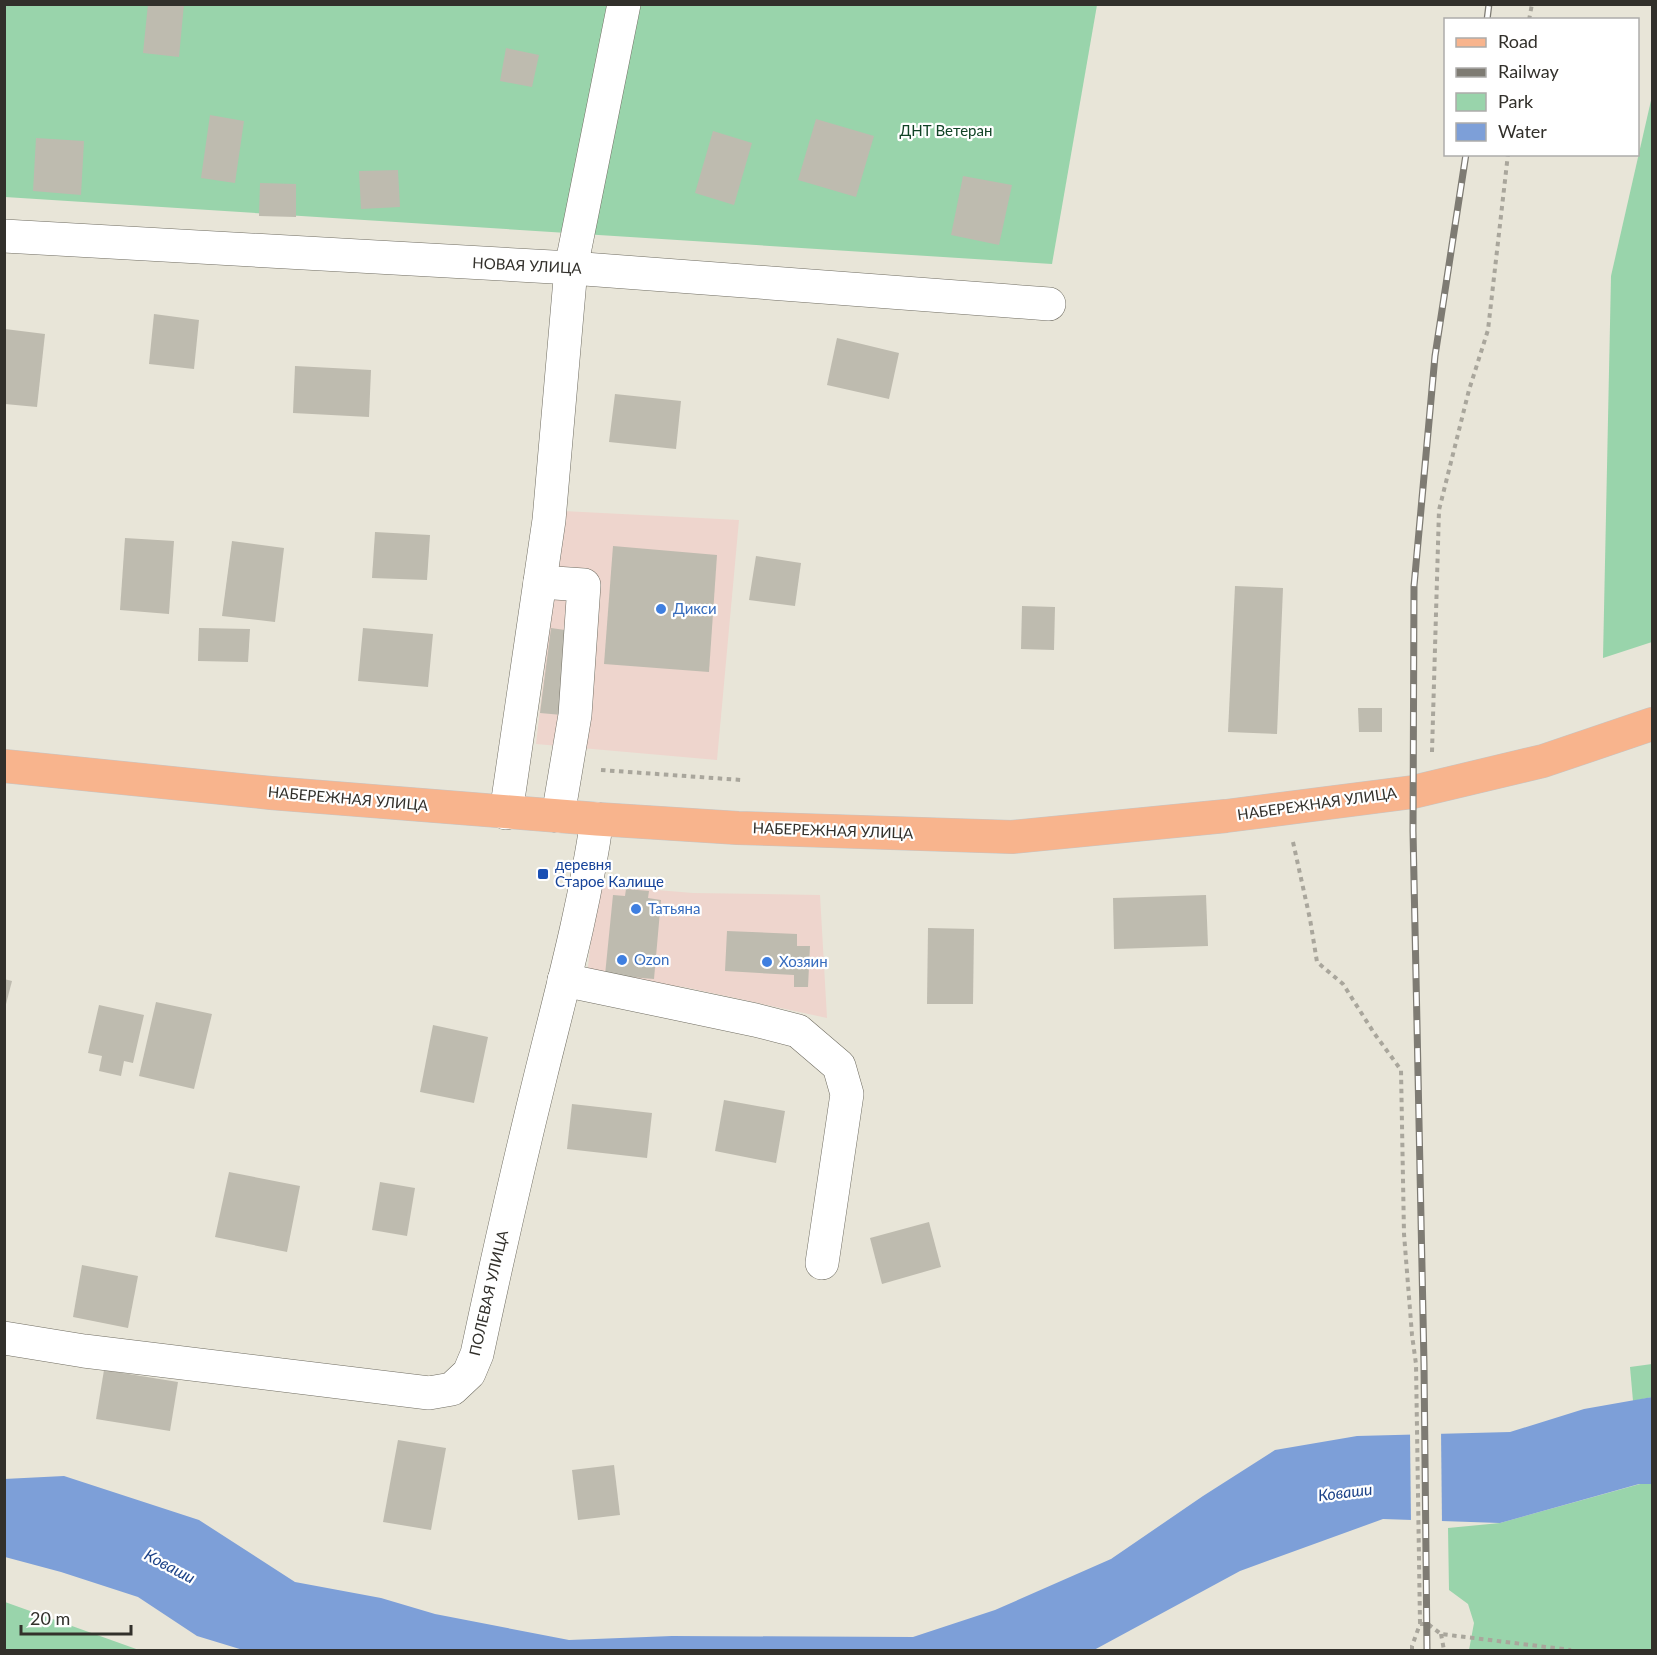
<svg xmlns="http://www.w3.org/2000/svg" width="1657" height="1655" font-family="Lato,sans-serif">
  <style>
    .commercial { fill: #eed5cd }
    .green { fill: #99d4ab }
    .water { fill: #7d9fd8 }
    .pier { fill: #e8e5d8 }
    .building { fill: #bebbaf }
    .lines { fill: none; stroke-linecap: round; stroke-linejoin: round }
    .minor-casing { stroke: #706d62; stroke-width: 34 }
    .major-casing { stroke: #c6c5c4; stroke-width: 34 }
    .path { stroke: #a9a69c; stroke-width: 4; stroke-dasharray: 4.5 4.5; stroke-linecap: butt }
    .minor { stroke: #fff; stroke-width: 33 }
    .major { stroke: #f8b48d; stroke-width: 33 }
    .rail-casing { stroke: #7e7b73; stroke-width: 7 }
    .rail { stroke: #fff; stroke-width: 4.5; stroke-dasharray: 14; stroke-linecap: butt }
    .shop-dot { fill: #3f7fe0; stroke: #fff; stroke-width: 2 }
    .transit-dot { fill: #1a4fb4; stroke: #fff; stroke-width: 2 }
    .labels { text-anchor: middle; stroke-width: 4.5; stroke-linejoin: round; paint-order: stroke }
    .park-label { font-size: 15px; fill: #114326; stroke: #fff }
    .street-label { font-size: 15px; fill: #32302b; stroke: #fff }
    .shop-label { font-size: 15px; fill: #366cbe; stroke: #fff; text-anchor: start }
    .transit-label { font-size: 15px; fill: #164399; stroke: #fff; text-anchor: start }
    .water-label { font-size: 16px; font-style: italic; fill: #1d4388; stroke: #fff }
  </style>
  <rect width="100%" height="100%" fill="#e8e5d8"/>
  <g class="commercial">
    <polygon points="563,511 739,520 717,760 536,744"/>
    <polygon points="596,885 693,893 820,895 827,1018 684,987 587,978"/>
  </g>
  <g class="green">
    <polygon points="4,5 1097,5 1052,264 5,197"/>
    <polygon points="1652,96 1652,642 1603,658 1611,276"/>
    <polygon points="1652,1364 1652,1397 1633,1401 1630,1367"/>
    <polygon points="1640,1484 1652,1484 1652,1650 1469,1650 1474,1623 1468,1604 1449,1590 1448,1528 1500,1523"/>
    <polygon points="5,1602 139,1650 5,1650"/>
  </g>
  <polygon class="water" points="1652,1397 1652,1484 1639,1484 1500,1523 1383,1519 1240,1571 1094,1650 243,1650 197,1636 138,1597 61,1572 5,1557 4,1479 64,1476 199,1520 295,1582 381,1598 435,1614 569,1640 672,1636 913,1637 995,1610 1111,1559 1203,1496 1275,1450 1357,1436 1510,1432 1584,1409"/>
  <polygon class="pier" points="1441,1431 1442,1524 1411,1523 1410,1432"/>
  <g class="building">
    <polygon points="148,4 184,4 179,57 143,53"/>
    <polygon points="506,48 539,55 532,87 500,81"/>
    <polygon points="210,115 244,121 235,183 201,178"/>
    <polygon points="816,119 874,136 856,197 798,180"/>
    <polygon points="713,131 752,143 734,205 695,193"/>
    <polygon points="36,138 84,141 81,195 33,191"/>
    <polygon points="398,170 400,207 361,209 359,171"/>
    <polygon points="963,176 1012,185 999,245 951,235"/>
    <polygon points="260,183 296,184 296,217 259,216"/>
    <polygon points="154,314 199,320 194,369 149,364"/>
    <polygon points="5,329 45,334 37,407 5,404"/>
    <polygon points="837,338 899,353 889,399 827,385"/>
    <polygon points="295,366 371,370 369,417 293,413"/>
    <polygon points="615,394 681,401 676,449 609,442"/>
    <polygon points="375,532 430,535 427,580 372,578"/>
    <polygon points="125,538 174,541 169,614 120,610"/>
    <polygon points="232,541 284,548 275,622 222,616"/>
    <polygon points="613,546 717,555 709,672 604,664"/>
    <polygon points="756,556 801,563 795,606 749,600"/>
    <polygon points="1235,586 1283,588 1277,734 1228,732"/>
    <polygon points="1022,606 1055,607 1054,650 1021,649"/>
    <polygon points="199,628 250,629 248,662 198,661"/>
    <polygon points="363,628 433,634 428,687 358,681"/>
    <polygon points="551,628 572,631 562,715 540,713"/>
    <polygon points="1358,708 1382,708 1382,732 1359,732"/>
    <polygon points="626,889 649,891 648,898 661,900 654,979 605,975 613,895 625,896"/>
    <polygon points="1206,895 1208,946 1114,949 1113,898"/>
    <polygon points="928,928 974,929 973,1004 927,1004"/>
    <polygon points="727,931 797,934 797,946 810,946 808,987 794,987 794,975 725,971"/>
    <polygon points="4,979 12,981 5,1008 4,1008"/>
    <polygon points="156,1002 212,1014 194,1089 139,1076"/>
    <polygon points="99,1005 144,1015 133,1063 124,1061 121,1076 99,1071 102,1056 88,1053"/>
    <polygon points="433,1025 488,1037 474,1103 420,1092"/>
    <polygon points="724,1100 785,1111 776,1163 715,1151"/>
    <polygon points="572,1104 652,1113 647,1158 567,1149"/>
    <polygon points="229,1172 300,1186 287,1252 215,1237"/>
    <polygon points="380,1182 415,1188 407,1236 372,1230"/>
    <polygon points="929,1222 941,1267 882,1284 870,1238"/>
    <polygon points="82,1265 138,1276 128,1328 73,1317"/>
    <polygon points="104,1370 178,1382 170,1431 96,1419"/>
    <polygon points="398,1440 446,1448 431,1530 383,1522"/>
    <polygon points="614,1465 620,1515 578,1520 572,1470"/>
  </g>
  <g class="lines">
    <g class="minor-casing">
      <g id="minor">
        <polyline points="4,236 571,268 1049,304"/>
        <polyline points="540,582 584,585 575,715 558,816"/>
        <polyline points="506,813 549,520 571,268 624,4"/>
        <polyline points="564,980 755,1020 798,1031 839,1066 847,1094 822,1263"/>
        <path d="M 4,1338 L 84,1351 L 429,1393 L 452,1389 L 469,1373 L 477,1354 C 497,1260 518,1167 541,1074 C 562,989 585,905 597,819"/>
      </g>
    </g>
    <g class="major-casing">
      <polyline id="major" points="4,766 271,793 597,819 738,828 1012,837 1226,816 1413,792 1543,761 1652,724"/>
    </g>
    <g class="path">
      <polyline points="1529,20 1532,4"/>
      <polyline points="1432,752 1439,510 1469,390 1488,330 1508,154"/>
      <polyline points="601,770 741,780"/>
      <polyline points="1293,842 1310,919 1317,962 1343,984 1374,1033 1401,1070 1404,1234 1412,1335 1416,1364 1420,1624"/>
      <polyline points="1441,1634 1444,1650"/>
      <polyline points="1412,1650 1412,1646 1420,1624 1428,1624 1441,1634 1571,1650"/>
    </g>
    <use href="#minor" class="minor"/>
    <use href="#major" class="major"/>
    <g class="rail-casing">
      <g id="rail">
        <polyline points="1487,20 1489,4"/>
        <polyline points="1427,1650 1424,1364 1413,831 1414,586 1435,356 1466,154"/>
      </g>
    </g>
    <use href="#rail" class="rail"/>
  </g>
  <g class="shop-dot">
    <circle cx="661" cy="609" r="6"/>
    <circle cx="636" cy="909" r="6"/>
    <circle cx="622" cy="960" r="6"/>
    <circle cx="767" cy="962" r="6"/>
  </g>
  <rect class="transit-dot" x="537" y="868" width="12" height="12" rx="3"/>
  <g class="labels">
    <g class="park-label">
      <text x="946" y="136">ДНТ Ветеран</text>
    </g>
    <g class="street-label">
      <text transform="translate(527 266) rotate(3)" y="5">НОВАЯ УЛИЦА</text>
      <text transform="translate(348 799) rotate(5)" y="5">НАБЕРЕЖНАЯ УЛИЦА</text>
      <text transform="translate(1317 804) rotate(-8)" y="5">НАБЕРЕЖНАЯ УЛИЦА</text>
      <text transform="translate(833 831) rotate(2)" y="5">НАБЕРЕЖНАЯ УЛИЦА</text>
      <text transform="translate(489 1293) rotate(-77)" y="5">ПОЛЕВАЯ УЛИЦА</text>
    </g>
    <g class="shop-label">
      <text x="673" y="614">Дикси</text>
      <text x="648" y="914">Татьяна</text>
      <text x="634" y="965">Ozon</text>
      <text x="779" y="967">Хозяин</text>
    </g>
    <g class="transit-label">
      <text x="555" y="870">деревня<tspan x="555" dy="17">Старое Калище</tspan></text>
    </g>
    <g class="water-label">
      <text transform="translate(1345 1492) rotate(-7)" y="6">Коваши</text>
      <text transform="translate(170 1566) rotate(28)" y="6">Коваши</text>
    </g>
  </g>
  <rect width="1657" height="1655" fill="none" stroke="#32302b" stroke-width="12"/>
  <rect x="1444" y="18" width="195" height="138" fill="#ffffff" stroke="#adacaa" stroke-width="1.5"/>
  <rect x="1456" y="38" width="30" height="9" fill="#f8b48d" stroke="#adacaa" stroke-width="1.5"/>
  <text x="1498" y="48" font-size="18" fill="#32302b">Road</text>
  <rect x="1456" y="68" width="30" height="9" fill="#7e7b73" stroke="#adacaa" stroke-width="1.5"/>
  <text x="1498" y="78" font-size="18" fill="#32302b">Railway</text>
  <rect x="1456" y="93" width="30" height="18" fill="#99d4ab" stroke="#adacaa" stroke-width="1.5"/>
  <text x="1498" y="108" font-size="18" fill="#32302b">Park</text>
  <rect x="1456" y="123" width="30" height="18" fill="#7d9fd8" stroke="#adacaa" stroke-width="1.5"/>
  <text x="1498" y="138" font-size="18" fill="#32302b">Water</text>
  <path d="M21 1625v9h110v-9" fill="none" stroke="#32302b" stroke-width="3"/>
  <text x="30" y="1625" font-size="18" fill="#32302b" stroke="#ffffff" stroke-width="4.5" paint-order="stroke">20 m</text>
</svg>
